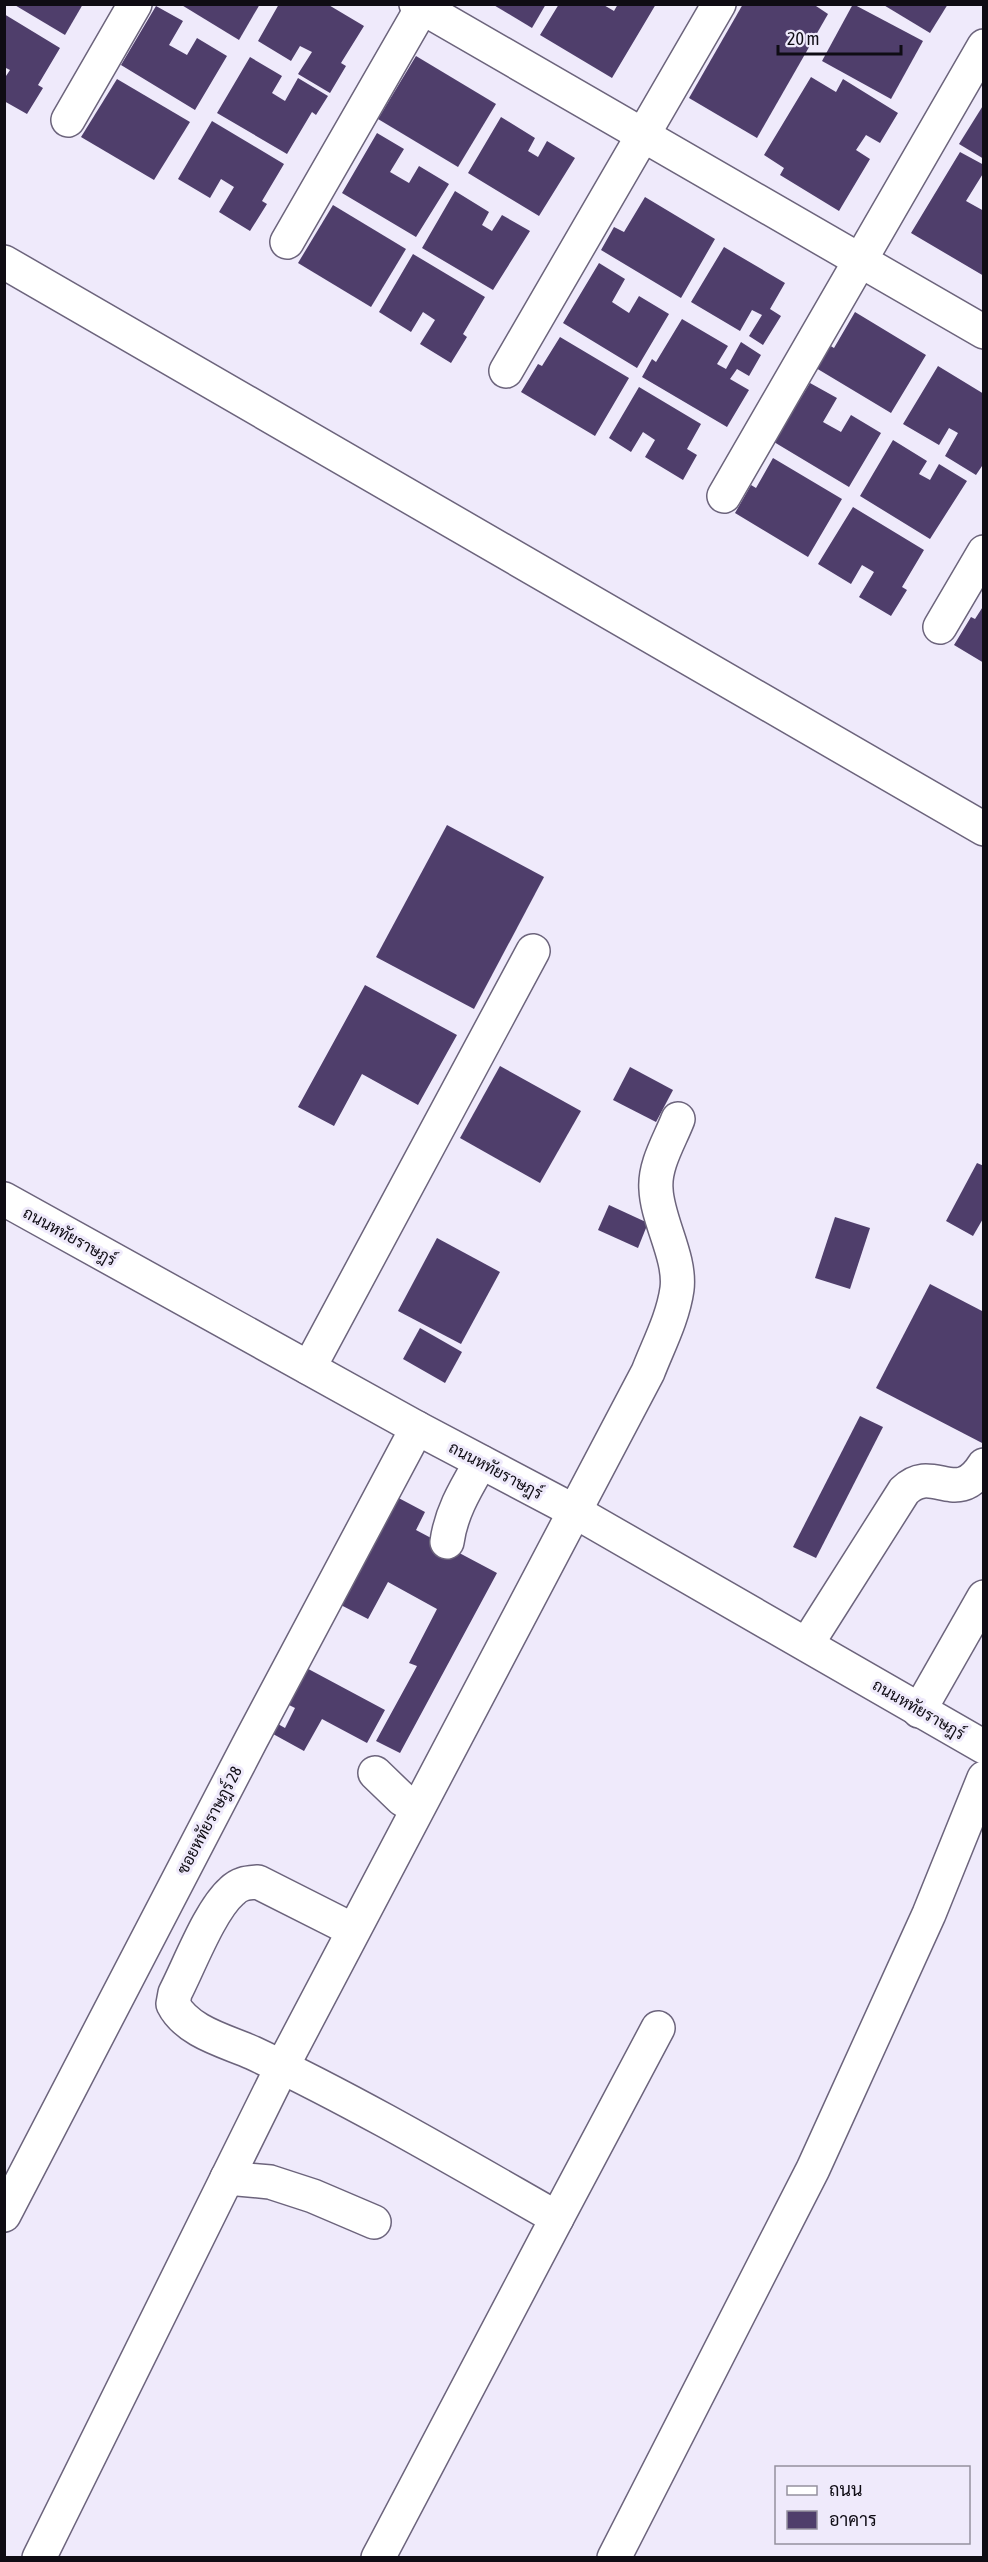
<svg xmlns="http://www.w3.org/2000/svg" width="988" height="2562" font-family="'Asap Condensed',Sarabun,sans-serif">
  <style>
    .building { fill: #4f3e6b }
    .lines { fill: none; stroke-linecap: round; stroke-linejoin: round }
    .minor-casing { stroke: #6c647c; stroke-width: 36 }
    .major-casing { stroke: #6c647c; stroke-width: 36 }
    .minor { stroke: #fff; stroke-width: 33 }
    .major { stroke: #fff; stroke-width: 33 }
    .labels { text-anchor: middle; stroke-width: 6; stroke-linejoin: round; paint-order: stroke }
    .street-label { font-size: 16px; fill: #0f0c14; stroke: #efeafb }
  </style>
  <rect width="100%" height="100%" fill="#efeafb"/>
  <g class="building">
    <polygon points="13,4 83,4 65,35"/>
    <polygon points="180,4 260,4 239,40"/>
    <polygon points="279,4 327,4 364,26 341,63 346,66 330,93 298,74 312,52 300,46 291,61 258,41"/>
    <polygon points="492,4 546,4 532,28"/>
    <polygon points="559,4 602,4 614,11 618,4 656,4 612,78 540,35"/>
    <polygon points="743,4 813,4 828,14 757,138 689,98"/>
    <polygon points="853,4 923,41 891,99 822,61"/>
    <polygon points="882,4 948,4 930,33"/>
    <polygon points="156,6 183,21 169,45 187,55 197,38 227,56 195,110 121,65"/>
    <polygon points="4,14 60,48 38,85 43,88 27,114 4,101 4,79 10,70 4,67"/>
    <polygon points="416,56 496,104 458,167 378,119"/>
    <polygon points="250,57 282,76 272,93 285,101 298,78 328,96 316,115 312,112 287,154 217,113"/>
    <polygon points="811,77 836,92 843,79 898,113 880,143 866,135 856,150 870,159 839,211 780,175 784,168 764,155"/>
    <polygon points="117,79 190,122 154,180 81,137"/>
    <polygon points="984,104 984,159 959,144"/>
    <polygon points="501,117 535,138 528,151 538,157 547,141 575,158 539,216 468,173"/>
    <polygon points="212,121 284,164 262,201 267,204 250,231 219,212 234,187 221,179 210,198 178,179"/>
    <polygon points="377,133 404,149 390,172 409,183 419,166 449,184 416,237 342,193"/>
    <polygon points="960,152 984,165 984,172 966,201 984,211 984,276 911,233"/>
    <polygon points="455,191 489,212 482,225 492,231 502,215 530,231 493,290 422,248"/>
    <polygon points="645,197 715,239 681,298 601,250 614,227 624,232"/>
    <polygon points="333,205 406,249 371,307 298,263"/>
    <polygon points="724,247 785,283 770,309 781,316 763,345 749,336 762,315 752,310 740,331 691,302"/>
    <polygon points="413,254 485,297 463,334 467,337 451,363 420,344 435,320 423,312 411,332 379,312"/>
    <polygon points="599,263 625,279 612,302 629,313 639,296 669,314 637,368 563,323"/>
    <polygon points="855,312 926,355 891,413 811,365 824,342 834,348"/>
    <polygon points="682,319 728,346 717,364 726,369 741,342 761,355 749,376 737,369 730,379 749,390 727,427 642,377 652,359 656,362"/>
    <polygon points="560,337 629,378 595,436 521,392 538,364 542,366"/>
    <polygon points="938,366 984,394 984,463 976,475 945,456 958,433 949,428 939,445 903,424"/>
    <polygon points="810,383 837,398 823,422 841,432 851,415 881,433 849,487 774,442"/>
    <polygon points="639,387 701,424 687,449 697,455 683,480 645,457 655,440 643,432 631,452 609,438"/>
    <polygon points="893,440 927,461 919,474 930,480 939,464 967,481 930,539 860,496"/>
    <polygon points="773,458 842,499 808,557 735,513 751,485 756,488"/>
    <polygon points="853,507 924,550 902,587 907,590 891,616 859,597 874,572 862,565 851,584 818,564"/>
    <polygon points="984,605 984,663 954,645 971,617 975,619"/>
    <polygon points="447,825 544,877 474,1009 376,957"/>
    <polygon points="365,985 457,1035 418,1105 362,1074 334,1126 298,1107"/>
    <polygon points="500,1066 581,1111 540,1183 460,1138"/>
    <polygon points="630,1067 673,1090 656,1122 613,1100"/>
    <polygon points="977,1163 984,1166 984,1217 973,1236 946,1221"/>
    <polygon points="609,1205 648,1223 638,1248 598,1230"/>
    <polygon points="835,1217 870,1228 850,1289 815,1278"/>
    <polygon points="437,1238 500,1272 461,1344 398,1311"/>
    <polygon points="930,1284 984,1312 984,1444 876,1388"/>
    <polygon points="420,1328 462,1352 445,1383 403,1359"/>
    <polygon points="860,1416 883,1427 816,1558 793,1547"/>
    <polygon points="393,1495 425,1512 416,1530 497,1573 400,1753 376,1741 417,1666 409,1663 437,1609 388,1582 368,1619 335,1602"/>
    <polygon points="299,1664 385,1710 367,1743 322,1719 304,1751 264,1729 269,1719 285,1728 295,1708 279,1700"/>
  </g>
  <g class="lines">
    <g class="minor-casing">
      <g id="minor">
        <polyline points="416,4 984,332"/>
        <polyline points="68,120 135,4"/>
        <polyline points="287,242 424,4"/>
        <polyline points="4,262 984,829"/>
        <polyline points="506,371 719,4"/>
        <polyline points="724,496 984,46"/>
        <polyline points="940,627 984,552"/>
        <polyline points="309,1368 533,951"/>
        <path d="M 447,1542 C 451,1512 466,1488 481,1462"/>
        <path d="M 807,1644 L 904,1491 C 933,1462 956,1509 984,1465"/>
        <polyline points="919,1711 984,1597"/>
        <polyline points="375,1773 402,1799 417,1808"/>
        <path d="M 353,1930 L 258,1882 C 247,1883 240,1883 232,1891 C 210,1910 189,1966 175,1993 L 173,2004 C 187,2032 226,2041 253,2053 C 357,2102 457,2161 557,2218 L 378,2558"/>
        <polyline points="227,2178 270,2182 313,2196 374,2222"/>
        <polyline points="4,2215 251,1740 417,1428"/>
        <polyline points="557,2218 658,2028"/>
        <path d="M 39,2558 L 282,2067 L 648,1372 C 658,1346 673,1318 677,1289 C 681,1257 657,1220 656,1189 C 654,1165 670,1140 678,1119"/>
        <polyline points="614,2558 813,2169 929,1914 984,1778"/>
      </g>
    </g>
    <g class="major-casing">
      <polyline id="major" points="4,1199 417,1428 574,1511 984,1747"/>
    </g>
    <use href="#minor" class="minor"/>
    <use href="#major" class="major"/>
  </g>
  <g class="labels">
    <g class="street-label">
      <text transform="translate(70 1236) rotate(29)" y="6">ถนนหทัยราษฎร์</text>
      <text transform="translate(496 1470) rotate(28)" y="6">ถนนหทัยราษฎร์</text>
      <text transform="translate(919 1709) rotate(30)" y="6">ถนนหทัยราษฎร์</text>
      <text transform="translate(209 1820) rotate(-62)" y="6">ซอยหทัยราษฎร์ 28</text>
    </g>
  </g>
  <rect width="988" height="2562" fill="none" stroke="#0f0c14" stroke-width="12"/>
  <rect x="775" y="2466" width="195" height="78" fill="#efeafb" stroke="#95919f" stroke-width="1.5"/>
  <rect x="787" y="2486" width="30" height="9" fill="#ffffff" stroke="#95919f" stroke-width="1.5"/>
  <text x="829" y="2496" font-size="18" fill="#0f0c14">ถนน</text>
  <rect x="787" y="2511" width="30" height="18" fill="#4f3e6b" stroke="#95919f" stroke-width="1.5"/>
  <text x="829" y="2526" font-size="18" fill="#0f0c14">อาคาร</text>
  <path d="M778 45v9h123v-9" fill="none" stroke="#0f0c14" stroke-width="3"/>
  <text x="787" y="45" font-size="18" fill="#0f0c14" stroke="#efeafb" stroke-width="4.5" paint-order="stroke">20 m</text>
</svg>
